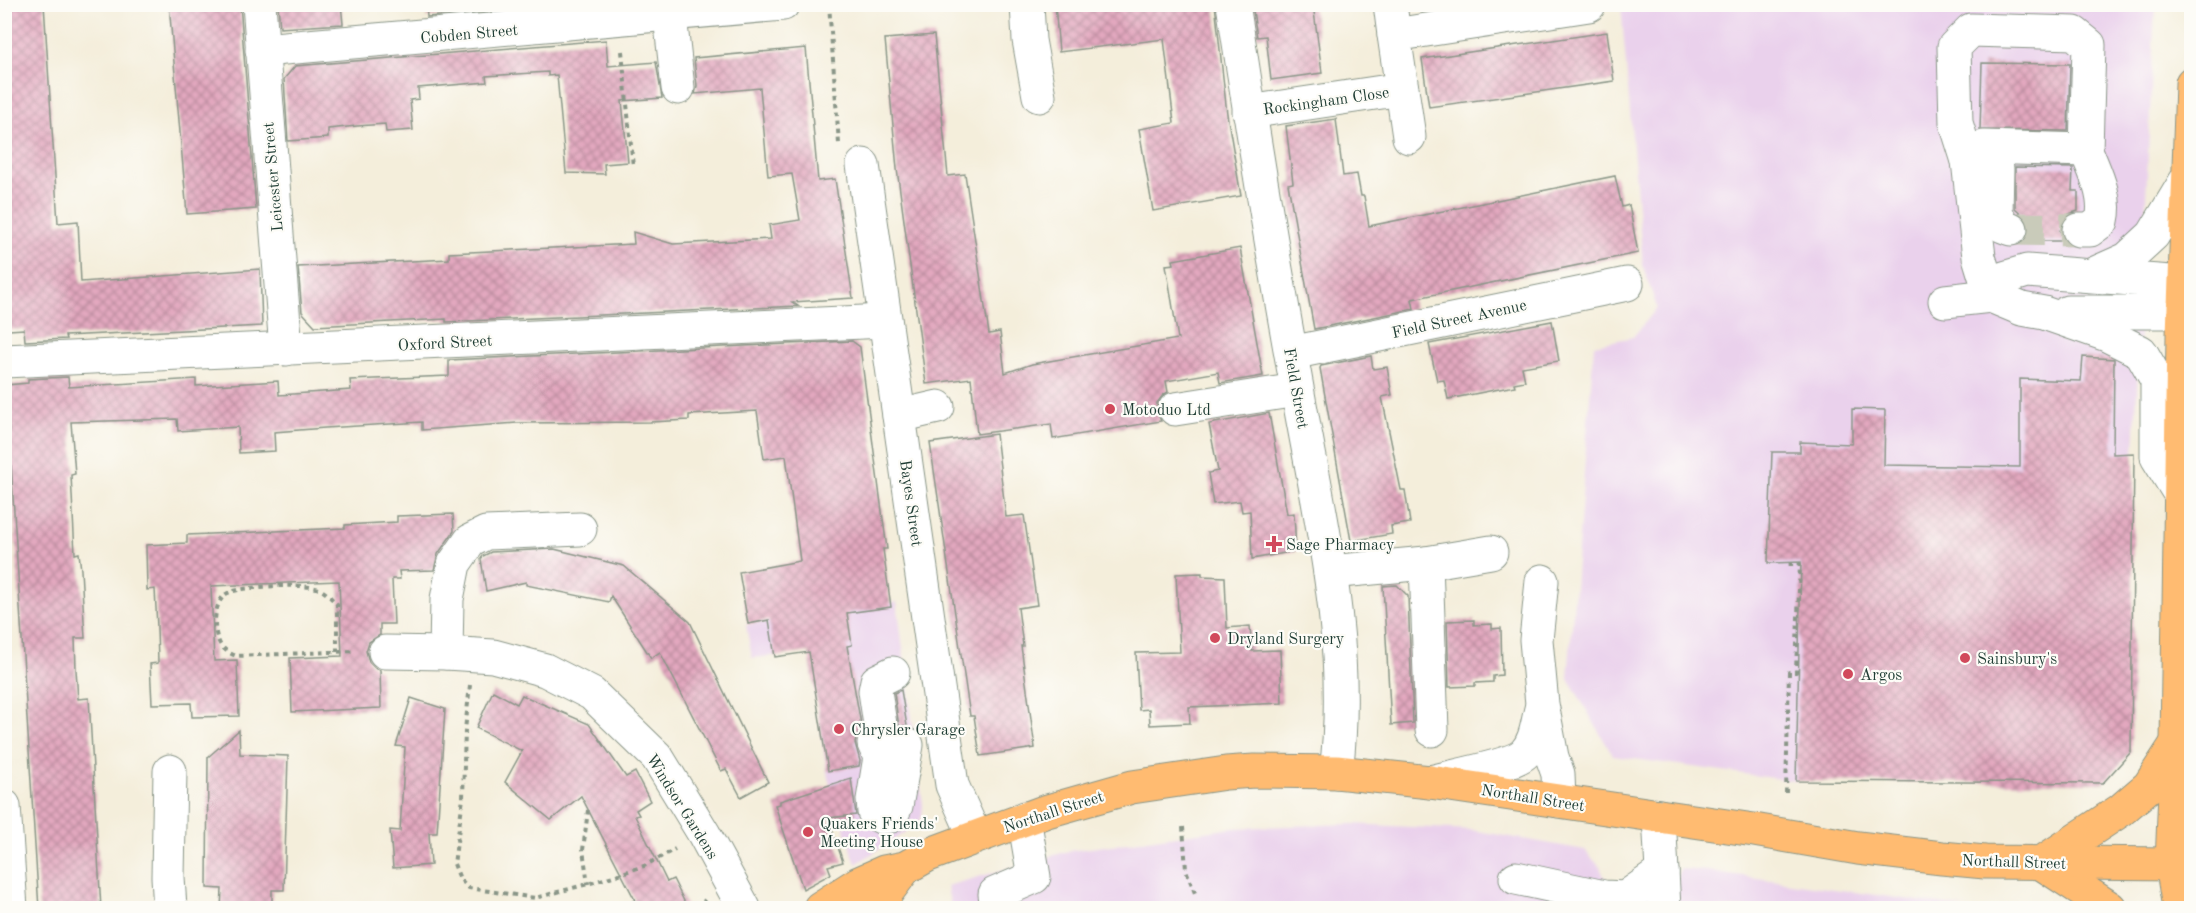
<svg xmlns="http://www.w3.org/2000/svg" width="2196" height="913" font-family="'Old Standard TT',serif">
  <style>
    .built { fill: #ead1ec }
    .building { fill: url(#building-cross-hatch) }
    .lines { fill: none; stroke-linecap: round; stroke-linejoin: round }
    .minor-tunnel { stroke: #c9cbba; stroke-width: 33; stroke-dasharray: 33 16; stroke-linecap: butt }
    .minor-casing { stroke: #8a9688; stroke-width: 35 }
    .major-casing { stroke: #8a9688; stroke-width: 35 }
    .path { stroke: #8a9688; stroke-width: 4; stroke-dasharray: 4.5 4.5; stroke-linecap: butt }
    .minor { stroke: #fff; stroke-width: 33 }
    .major { stroke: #ffbb71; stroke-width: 33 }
    .poi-dot { fill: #d1495b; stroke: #fdfcf7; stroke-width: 2 }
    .labels { text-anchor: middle; stroke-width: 4.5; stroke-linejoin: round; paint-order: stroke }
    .street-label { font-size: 16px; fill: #1f3d34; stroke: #fdfcf7 }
    .poi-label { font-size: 16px; fill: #1f3d34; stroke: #fdfcf7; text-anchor: start }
  </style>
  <defs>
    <pattern id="building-cross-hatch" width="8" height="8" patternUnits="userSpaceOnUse" patternTransform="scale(1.5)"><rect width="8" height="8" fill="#e3a8bf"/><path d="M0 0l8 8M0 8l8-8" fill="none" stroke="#b78a9c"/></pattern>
  </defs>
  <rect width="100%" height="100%" fill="#fdfcf7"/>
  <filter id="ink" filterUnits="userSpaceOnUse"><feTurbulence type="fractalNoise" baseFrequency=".0167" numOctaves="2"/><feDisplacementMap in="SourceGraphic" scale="12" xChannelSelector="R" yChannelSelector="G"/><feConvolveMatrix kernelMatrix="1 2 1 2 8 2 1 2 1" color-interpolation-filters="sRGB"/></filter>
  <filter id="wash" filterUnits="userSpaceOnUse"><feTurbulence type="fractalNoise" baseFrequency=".008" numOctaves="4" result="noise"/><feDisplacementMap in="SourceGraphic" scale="24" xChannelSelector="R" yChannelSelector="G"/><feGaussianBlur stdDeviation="1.35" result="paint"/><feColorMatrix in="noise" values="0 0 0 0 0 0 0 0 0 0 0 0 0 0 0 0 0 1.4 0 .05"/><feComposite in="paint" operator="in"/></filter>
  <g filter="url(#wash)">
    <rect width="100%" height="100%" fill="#f4eedb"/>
    <g class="built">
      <polygon points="1621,5 2155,5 2134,453 2131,752 2103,783 1795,781 1613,756 1568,678 1594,345 1633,337 1657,308 1643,266"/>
      <polygon points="897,602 923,805 922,816 918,824 856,864 828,778 809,652 752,658 746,625"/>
      <polygon points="1351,824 1471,830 1585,850 1600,867 1617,908 951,908 947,886 1069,851 1234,828"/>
      <polygon points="1680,869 1707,871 1968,908 1675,908 1675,890"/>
    </g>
    <g id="blocks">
      <g class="building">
        <polygon points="4,4 44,4 58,223 78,221 81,282 260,269 262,326 65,336 66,339 25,341 24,329 9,330 4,239"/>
        <polygon points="169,4 240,4 256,209 187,214"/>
        <polygon points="278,4 341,4 343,24 280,28"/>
        <polygon points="426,4 516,4 516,9 427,17"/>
        <polygon points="1055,4 1215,4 1227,114 1241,196 1153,211 1139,129 1174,123 1164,39 1059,52"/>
        <polygon points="1252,4 1313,4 1322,73 1271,80 1266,36 1257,37"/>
        <polygon points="1607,32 1614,81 1429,107 1422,59"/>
        <polygon points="934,35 948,176 965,174 989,334 1000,332 1005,373 1032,364 1178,339 1166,265 1174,264 1173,260 1240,248 1263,376 1220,383 1218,372 1166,381 1168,392 1163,395 1157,403 1157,412 1161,421 1053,439 1051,424 977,434 971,378 926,384 897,169 885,39"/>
        <polygon points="606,40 608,66 656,62 662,98 622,101 628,162 604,164 605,174 566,173 557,75 548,76 548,72 486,76 487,82 418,88 419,99 410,100 413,130 386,132 385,124 357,126 328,129 328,138 288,141 284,79 295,66"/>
        <polygon points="806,48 818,181 835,179 853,298 792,302 798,306 446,322 446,319 315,326 302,312 298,267 449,259 449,253 634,244 633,232 673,244 771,239 769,225 800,220 792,174 768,176 760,88 695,94 697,86 694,58"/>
        <polygon points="1982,63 2070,64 2068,131 1980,130"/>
        <polygon points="1336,119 1343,176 1357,174 1361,196 1364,196 1369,226 1615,176 1622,207 1629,205 1638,253 1412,299 1414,309 1314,329 1288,184 1293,183 1286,126"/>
        <polygon points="2015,167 2073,168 2072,191 2078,191 2078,211 2069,214 2063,221 2060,231 2064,241 2025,241 2029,235 2030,227 2026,218 2015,208"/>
        <polygon points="1552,321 1559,361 1522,367 1525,381 1514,383 1515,386 1448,399 1444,380 1437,381 1429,344"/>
        <polygon points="852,341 860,347 887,549 883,549 891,607 847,613 852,645 847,646 862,730 858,734 855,743 860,761 859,766 828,771 809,652 775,657 769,620 748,624 739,572 800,561 786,456 764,459 757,411 689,415 689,420 650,422 517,423 422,430 422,422 325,428 274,432 275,451 239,453 238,427 178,431 177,419 71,422 75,474 71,475 75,554 79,553 81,570 85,638 75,638 76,670 78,699 89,698 101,909 39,909 6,385 28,383 28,379 68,377 69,387 196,379 196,386 278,381 279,395 351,390 350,380 449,376 449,360"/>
        <polygon points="1371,356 1373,369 1387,367 1392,395 1382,397 1401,490 1405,490 1410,523 1391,526 1392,534 1351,541 1320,368 1321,366"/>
        <polygon points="2083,357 2114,359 2113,454 2134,453 2131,752 2103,783 1796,781 1801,562 1768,563 1772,452 1800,452 1800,442 1852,444 1852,409 1885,410 1884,465 2020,467 2020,379 2081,381"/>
        <polygon points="1269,413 1287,514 1294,513 1296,551 1252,559 1250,511 1242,512 1240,501 1213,504 1208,473 1218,471 1209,424"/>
        <polygon points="996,434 1006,517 1024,515 1037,605 1018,608 1023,646 1021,646 1035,748 980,756 974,716 970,716 930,443"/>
        <polygon points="453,514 454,531 438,554 434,570 399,571 400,579 392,579 394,624 380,624 380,635 369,642 366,651 369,662 375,668 380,670 381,708 292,712 290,658 342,656 339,581 211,586 214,661 237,660 239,716 192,717 191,703 152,704 150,664 158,663 157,627 155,589 147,590 146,545 187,543 187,535 345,528 345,525 397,522 397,516"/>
        <polygon points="554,549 624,566 690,622 768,782 741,797 726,769 721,771 660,652 651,658 611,596 609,602 526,585 526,582 486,591 481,559 483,556 491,552"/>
        <polygon points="1202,573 1202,576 1225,577 1227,628 1250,626 1252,651 1280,650 1282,703 1189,707 1190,723 1150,725 1149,709 1139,710 1136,653 1180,652 1176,574"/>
        <polygon points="1397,585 1408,596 1413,723 1391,725 1383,586"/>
        <polygon points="1474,620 1474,625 1492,624 1492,629 1501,628 1502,675 1493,676 1493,682 1475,683 1475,686 1449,687 1447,621"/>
        <polygon points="901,690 907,726 899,726 894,693"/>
        <polygon points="493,691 517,704 522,695 589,724 626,777 635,772 650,801 636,810 639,815 635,816 667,882 673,879 688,909 618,909 635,900 581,796 551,820 505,782 522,751 476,728"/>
        <polygon points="411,698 445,709 437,833 429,833 431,865 393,868 390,830 400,831 405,747 396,746"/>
        <polygon points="239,730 240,754 288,756 284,890 272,890 272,909 221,909 222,889 207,888 208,757"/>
        <polygon points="851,778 856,815 828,818 843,862 828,866 831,874 803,889 775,805 780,804 780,801"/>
      </g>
    </g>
  </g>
  <g filter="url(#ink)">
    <use href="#blocks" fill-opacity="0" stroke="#8a9688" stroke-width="1.5"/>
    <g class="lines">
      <polyline class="minor-tunnel" points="2011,229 2079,230"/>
      <g class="minor-casing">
        <g id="minor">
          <polyline points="259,4 286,349"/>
          <polyline points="1027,4 1029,40 1039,96"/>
          <path d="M 1233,4 C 1253,136 1275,268 1299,399 C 1321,522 1352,646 1336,772"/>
          <polyline points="1390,4 1394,35"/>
          <polyline points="670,16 678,88"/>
          <polyline points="262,50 783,4"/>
          <polyline points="1402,89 1409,137"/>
          <polyline points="1249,112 1402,89 1394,35 1589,5"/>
          <polyline points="1968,161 1984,147 2086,150 2089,45 2074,33 1971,30 1954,47 1956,123 1968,161 1979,257 1991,296"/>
          <polyline points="1968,161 1997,169 1996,212 2003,226 2011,229"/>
          <polyline points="863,165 952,785 975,837"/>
          <path d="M 2079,230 L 2090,230 L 2102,221 C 2108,197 2095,173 2086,150"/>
          <polyline points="2091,275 2127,259 2153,235 2188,177"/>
          <polyline points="1991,296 2004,278 2027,271 2184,283"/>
          <polyline points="1945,301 1991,296 2022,309 2044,313 2107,335 2141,352 2157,380 2157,457 2180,494"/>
          <polyline points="2068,312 2183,312"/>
          <polyline points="1291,353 1627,284"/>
          <polyline points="4,361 885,321"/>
          <polyline points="1175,409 1297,390"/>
          <polyline points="899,416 938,407"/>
          <polyline points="1426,563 1432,730"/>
          <polyline points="1330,572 1426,563 1491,552"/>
          <polyline points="1542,581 1536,640 1542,704 1552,757 1558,774 1559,801"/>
          <polyline points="385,652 446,653 493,656 545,670 592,694 657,757 704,834 744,908"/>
          <polyline points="446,653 447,599 454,564 470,541 486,533 580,529"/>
          <polyline points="874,744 880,757 873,800 874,812 881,817 891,816 896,806 907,745 890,744 882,738 875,691 877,681 893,673"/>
          <polyline points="170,771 168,877 170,908"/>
          <path d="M 1430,782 C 1449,777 1514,765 1525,753 C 1536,741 1537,724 1541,709"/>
          <polyline points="4,806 11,908"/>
          <polyline points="1659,816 1664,908"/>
          <polyline points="1516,878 1604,897 1625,898 1662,872"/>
          <polyline points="997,908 995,894 1034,877 1024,818"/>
        </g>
      </g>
      <g class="major-casing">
        <g id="major">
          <polyline points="2041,863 2121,810 2149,786 2177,743"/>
          <polyline points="2041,863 2110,908"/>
          <polyline points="820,908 859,883 884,872 905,868 928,855 1044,812 1132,787 1226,773 1254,771 1336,772 1430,782 1754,830 1858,848 1942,858 1985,862 2172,864 2192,862"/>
          <polyline points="871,908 884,896 905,868"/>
          <polyline points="2179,908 2172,864 2177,742 2183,335 2192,83"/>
        </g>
      </g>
      <g class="path">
        <polyline points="829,4 839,144"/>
        <polyline points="622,51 633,167"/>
        <path d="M 337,652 L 337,604 C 331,598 326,592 319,589 C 307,583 237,586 226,594 C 214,603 212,628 219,642 C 222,649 229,653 236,656 L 355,651"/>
        <polyline points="470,685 465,730 463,798 454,864 460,879 469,888 535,898 588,884 644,866 675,849"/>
        <polyline points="1786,793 1789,672 1796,672 1800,564 1787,564 1787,563"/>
        <polyline points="588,810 583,850 588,884"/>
        <polyline points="1183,827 1186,870 1195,893"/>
        <polyline points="697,908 705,900"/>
      </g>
      <use href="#minor" class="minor"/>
      <use href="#major" class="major"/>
    </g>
  </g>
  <g class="poi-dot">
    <circle cx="1110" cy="409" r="6"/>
    <path d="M1271 535h6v6h6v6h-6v6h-6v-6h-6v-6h6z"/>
    <circle cx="1215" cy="638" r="6"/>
    <circle cx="1965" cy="658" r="6"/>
    <circle cx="1848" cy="674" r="6"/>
    <circle cx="839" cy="729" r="6"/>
    <circle cx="808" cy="832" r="6"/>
  </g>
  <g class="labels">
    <g class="street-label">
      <text transform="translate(469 33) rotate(-5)" y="6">Cobden Street</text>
      <text transform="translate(1326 100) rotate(-8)" y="6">Rockingham Close</text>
      <text transform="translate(272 177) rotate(-95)" y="6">Leicester Street</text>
      <text transform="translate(1459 318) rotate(-12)" y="6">Field Street Avenue</text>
      <text transform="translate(445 342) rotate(-3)" y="6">Oxford Street</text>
      <text transform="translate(1297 388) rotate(80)" y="6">Field Street</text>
      <text transform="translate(912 503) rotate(82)" y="6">Bayes Street</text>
      <text transform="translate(1533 797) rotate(9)" y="6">Northall Street</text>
      <text transform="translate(683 806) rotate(58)" y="6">Windsor Gardens</text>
      <text transform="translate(1053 811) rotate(-18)" y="6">Northall Street</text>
      <text transform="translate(2014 861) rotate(2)" y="6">Northall Street</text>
    </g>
    <g class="poi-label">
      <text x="1122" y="415">Motoduo Ltd</text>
      <text x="1286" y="550">Sage Pharmacy</text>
      <text x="1227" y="644">Dryland Surgery</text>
      <text x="1977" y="664">Sainsbury's</text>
      <text x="1860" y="680">Argos</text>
      <text x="851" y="735">Chrysler Garage</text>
      <text x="820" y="829">Quakers Friends'<tspan x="820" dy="18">Meeting House</tspan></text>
    </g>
  </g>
  <rect width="2196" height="913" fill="none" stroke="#fdfcf7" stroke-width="24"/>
</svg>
